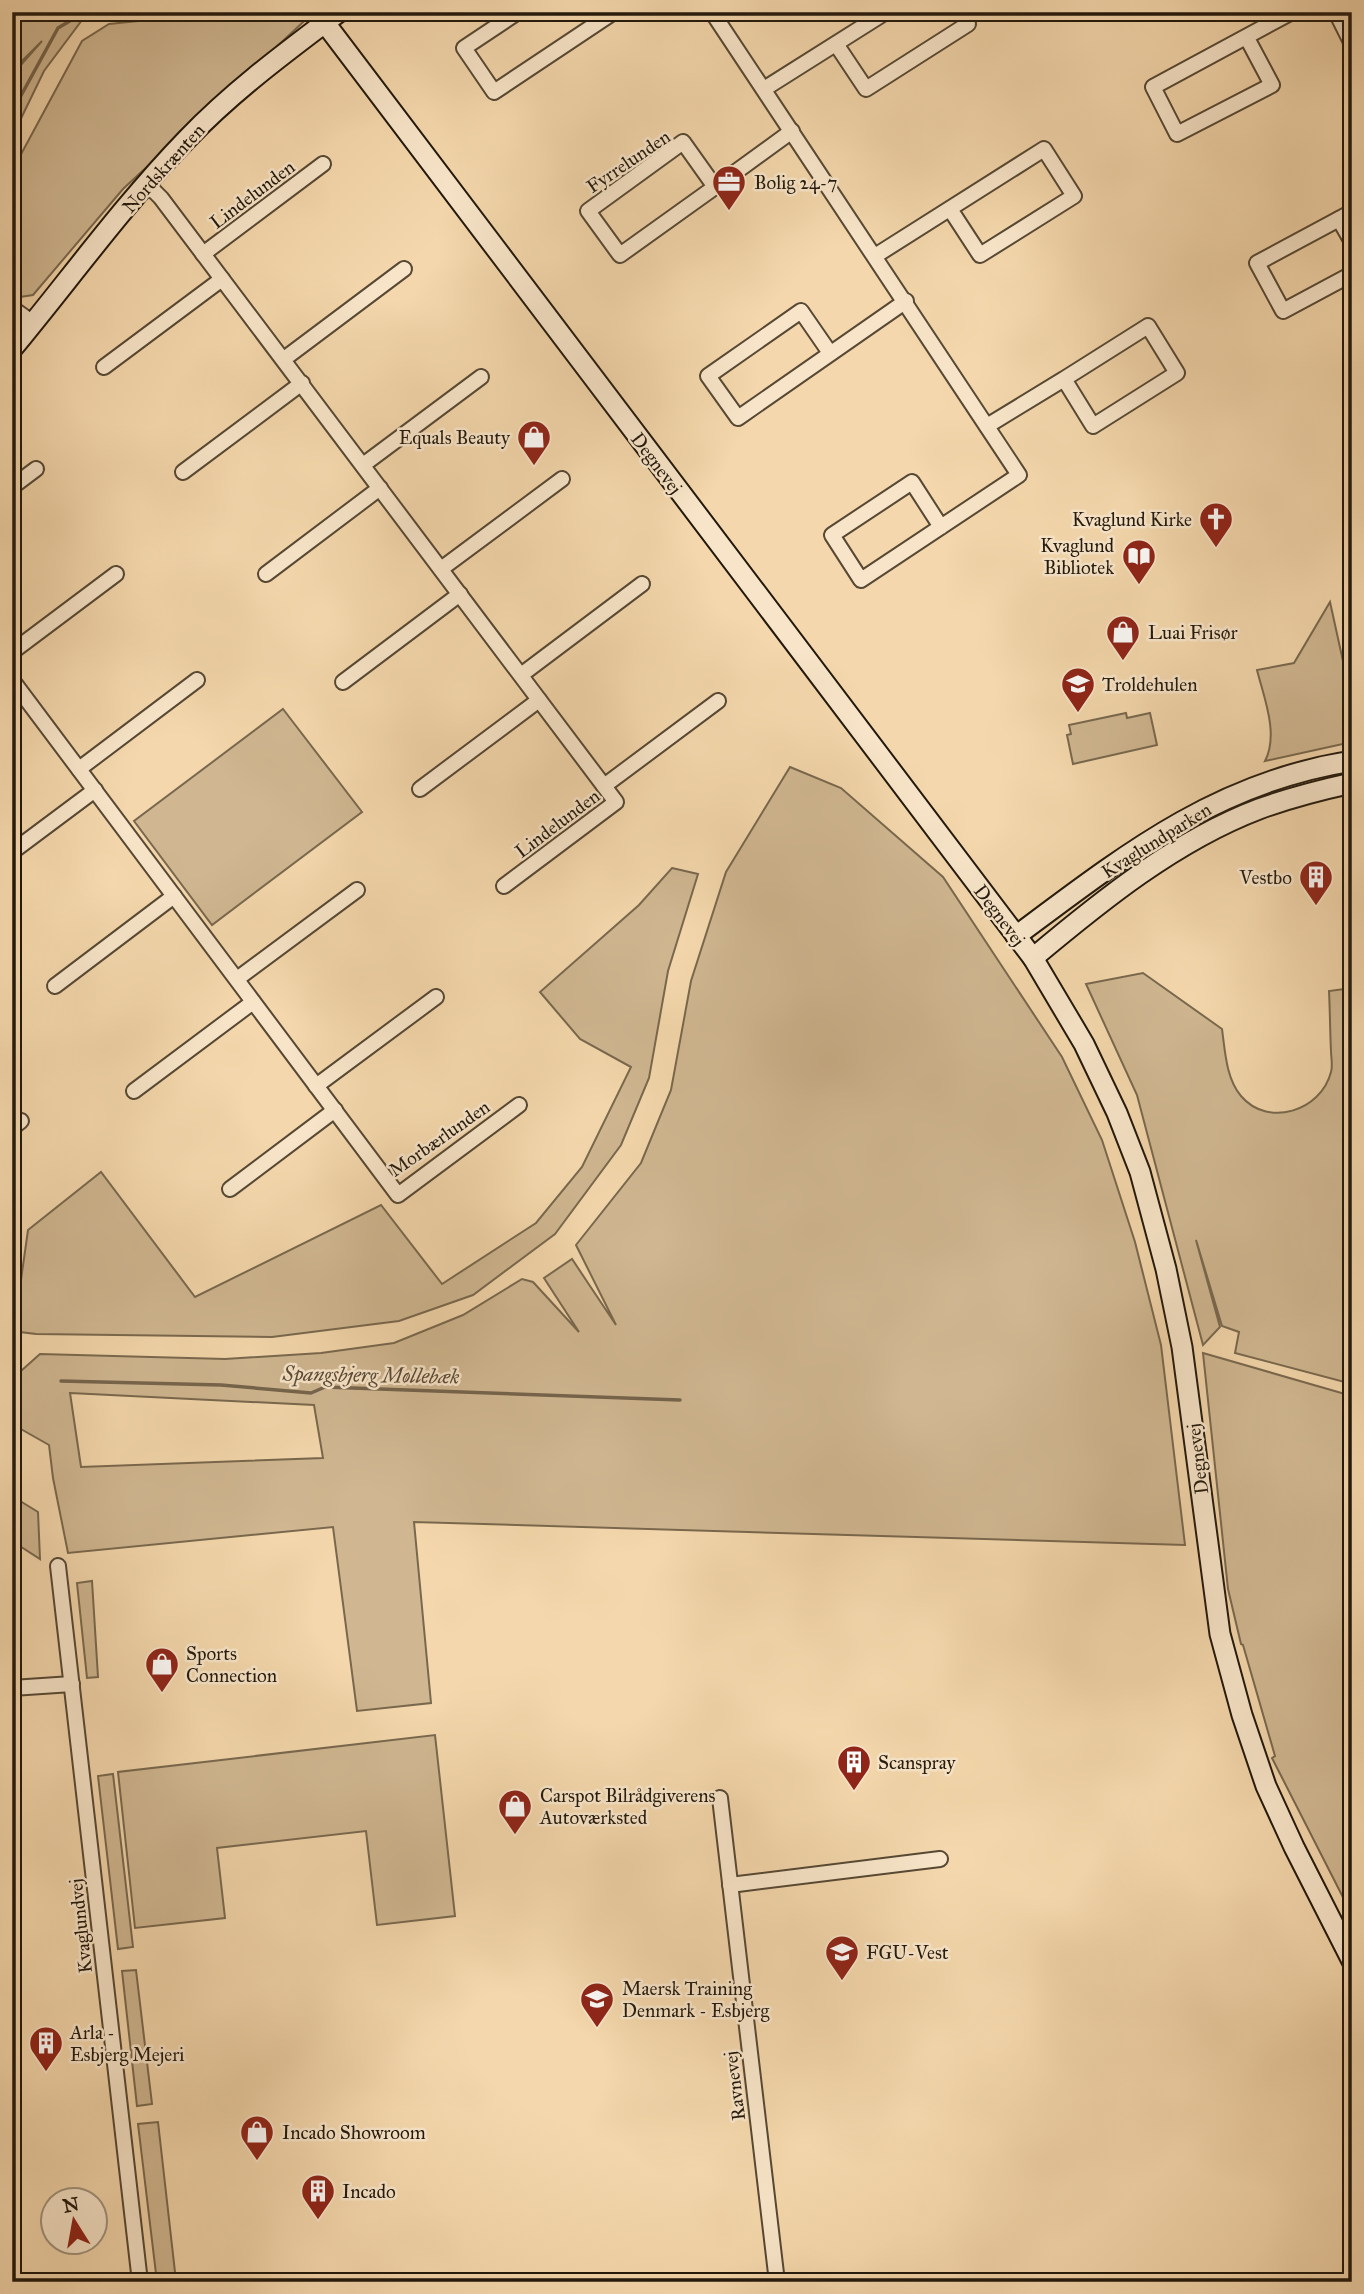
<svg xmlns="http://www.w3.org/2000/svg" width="1364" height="2294" font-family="'IM FELL Great Primer',serif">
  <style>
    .green { fill: #d0b791; stroke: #79684e; stroke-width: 2; fill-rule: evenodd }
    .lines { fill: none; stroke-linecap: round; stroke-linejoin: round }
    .stream { stroke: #75644c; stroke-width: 3.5 }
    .street-casing { stroke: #564834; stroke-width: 18 }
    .secondary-casing { stroke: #22180c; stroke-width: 23 }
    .street { stroke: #f8e5c9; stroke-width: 14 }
    .secondary { stroke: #f8e5c9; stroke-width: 19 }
    .labels { text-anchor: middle; stroke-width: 5; stroke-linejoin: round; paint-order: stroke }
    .street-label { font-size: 19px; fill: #22180c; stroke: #f8e5c9 }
    .poi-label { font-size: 19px; fill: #22180c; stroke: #f8e5c9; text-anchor: start }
    .water-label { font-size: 21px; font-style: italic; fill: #5a4a36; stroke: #f8e5c9 }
  </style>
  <rect width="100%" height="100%" fill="#f4d7ac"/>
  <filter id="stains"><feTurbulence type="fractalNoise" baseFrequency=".00286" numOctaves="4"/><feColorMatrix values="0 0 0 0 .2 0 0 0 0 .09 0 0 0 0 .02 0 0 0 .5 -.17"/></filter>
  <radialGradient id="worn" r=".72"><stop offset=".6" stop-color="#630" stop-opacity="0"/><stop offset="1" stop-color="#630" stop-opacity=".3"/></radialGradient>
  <g class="green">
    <polygon points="12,12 68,12 65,16 73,12 88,12 44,71 12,137 12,75 42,41 12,71"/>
    <polygon points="167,12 314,12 123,189 33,295 20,297 12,292 12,171 82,41 109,24 158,19"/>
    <path d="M 1330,602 L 1352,702 L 1352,742 L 1265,761 C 1279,734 1264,698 1257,670 L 1294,663 Z"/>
    <polygon points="283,709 362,812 212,925 134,821"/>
    <polygon points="1126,713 1127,718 1150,713 1157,745 1073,764 1067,735 1071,734 1069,725"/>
    <path d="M 790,767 L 841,788 L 943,877 L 1062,1057 L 1102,1140 L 1135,1242 L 1161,1345 L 1185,1545 L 414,1522 L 431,1703 L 357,1711 L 333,1527 L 68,1553 L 53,1478 L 49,1445 L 12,1424 L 12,1379 L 40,1354 L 225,1359 L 321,1353 L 394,1343 L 463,1315 L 522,1279 L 533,1282 L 579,1332 L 544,1278 L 572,1259 L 616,1325 L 576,1245 L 641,1163 L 671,1090 L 691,981 L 726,872 ZM 70,1393 L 314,1405 L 323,1458 L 81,1467 Z"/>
    <polygon points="672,868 698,874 668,971 649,1078 621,1145 555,1234 473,1295 399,1321 272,1337 36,1334 12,1331 12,1294 19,1294 28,1230 101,1172 195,1297 381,1205 442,1284 536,1223 582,1167 631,1067 580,1039 540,992 639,905"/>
    <path d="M 1143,973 L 1222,1029 C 1225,1051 1226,1078 1241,1096 C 1268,1128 1321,1111 1331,1072 C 1333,1066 1331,1057 1331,1051 C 1330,1031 1330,1011 1329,991 L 1352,988 L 1352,1384 L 1235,1353 L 1239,1332 L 1222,1326 L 1196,1240 L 1220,1327 L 1203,1345 L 1137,1095 L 1086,984 Z"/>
    <polygon points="1203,1353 1352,1396 1352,1915 1272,1758 1275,1756 1243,1645 1241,1644 1228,1589"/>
    <polygon points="12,1496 38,1512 40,1559 12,1541"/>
    <polygon points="92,1581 98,1677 87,1678 77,1583"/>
    <polygon points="435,1735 455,1916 377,1925 366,1831 217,1848 225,1918 135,1928 118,1772"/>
    <polygon points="113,1774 133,1947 118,1949 98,1776"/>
    <polygon points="136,1970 152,2104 137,2106 122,1971"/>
    <polygon points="158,2122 176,2281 174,2282 157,2282 138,2124"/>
  </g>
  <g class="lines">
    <g class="stream">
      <polyline points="12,112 58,28 85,12"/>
      <polyline points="61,1381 221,1385 311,1393 325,1387 680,1400"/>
    </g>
    <g class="street-casing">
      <g id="street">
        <polyline points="518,12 464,48 494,92 614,12"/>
        <polyline points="712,12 1019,475 861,580 832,535 912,482 941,527"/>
        <polyline points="1336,12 1352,44"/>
        <polyline points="1247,38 1272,85 1177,134 1153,87 1292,12"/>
        <polyline points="836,44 866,89 968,24 961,12"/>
        <polyline points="764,89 886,12"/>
        <polyline points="147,184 161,198 616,802 504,886"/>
        <polyline points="715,187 620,255 588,211 683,142 715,187 792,131"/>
        <polyline points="1352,212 1257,263 1283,311 1352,274"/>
        <polyline points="1339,219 1352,242"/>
        <polyline points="203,254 323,164"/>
        <polyline points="875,256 1044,149 1074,196 980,255 950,209"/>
        <polyline points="12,308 33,323"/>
        <polyline points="830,353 801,311 708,376 738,418 906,301"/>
        <polyline points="284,359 404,269"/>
        <polyline points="104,367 222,279"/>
        <polyline points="987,426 1064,379 1093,426 1177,373 1148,326 1064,379"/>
        <polyline points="363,465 481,377"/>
        <polyline points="183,472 302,383"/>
        <polyline points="12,487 36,469"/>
        <polyline points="441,569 562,479"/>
        <polyline points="266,574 380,488"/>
        <polyline points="12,652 116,574"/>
        <polyline points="521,675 642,584"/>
        <polyline points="12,680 398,1195 519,1105"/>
        <polyline points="343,682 460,594"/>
        <polyline points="79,769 197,680"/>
        <polyline points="604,786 718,701"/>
        <polyline points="420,789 539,700"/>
        <polyline points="12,852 95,790"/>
        <polyline points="237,979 357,890"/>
        <polyline points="55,986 174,896"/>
        <polyline points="316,1086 436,997"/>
        <polyline points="134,1091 253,1002"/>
        <polyline points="12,1128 21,1121"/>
        <polyline points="230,1189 335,1110"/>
        <polyline points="58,1566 140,2282"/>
        <polyline points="12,1688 72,1684"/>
        <polyline points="720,1798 777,2282"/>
        <polyline points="730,1885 940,1859"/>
      </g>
    </g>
    <g class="secondary-casing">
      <g id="secondary">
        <polyline points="325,23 1033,958 1084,1044 1117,1113 1140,1172 1166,1269 1182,1347 1220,1634 1242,1715 1266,1786 1294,1847 1352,1961"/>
        <path d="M 12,349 C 70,279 124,204 187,139 C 233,91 286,52 339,12"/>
        <path d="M 1016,936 C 1122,857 1216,782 1352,761"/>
        <path d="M 1033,958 C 1101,901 1175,841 1259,809 C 1289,798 1320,790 1352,783"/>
      </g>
    </g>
    <use href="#street" class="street"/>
    <use href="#secondary" class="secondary"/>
  </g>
  <defs>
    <g id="office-pin" transform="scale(1.75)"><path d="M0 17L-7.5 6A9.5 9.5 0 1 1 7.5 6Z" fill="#8f2418" stroke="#f8e5c9"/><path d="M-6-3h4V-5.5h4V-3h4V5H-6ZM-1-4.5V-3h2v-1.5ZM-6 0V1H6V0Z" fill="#fff"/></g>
    <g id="shop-pin" transform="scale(1.75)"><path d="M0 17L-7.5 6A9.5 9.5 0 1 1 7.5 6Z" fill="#8f2418" stroke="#f8e5c9"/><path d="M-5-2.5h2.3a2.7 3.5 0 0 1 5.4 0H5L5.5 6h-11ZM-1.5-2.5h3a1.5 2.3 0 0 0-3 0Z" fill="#fff"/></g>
    <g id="church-pin" transform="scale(1.75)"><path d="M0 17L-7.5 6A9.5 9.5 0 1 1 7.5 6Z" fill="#8f2418" stroke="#f8e5c9"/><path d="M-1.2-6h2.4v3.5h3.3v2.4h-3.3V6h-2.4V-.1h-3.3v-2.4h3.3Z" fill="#fff"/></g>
    <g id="library-pin" transform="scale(1.75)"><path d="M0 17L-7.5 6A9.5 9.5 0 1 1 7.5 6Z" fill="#8f2418" stroke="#f8e5c9"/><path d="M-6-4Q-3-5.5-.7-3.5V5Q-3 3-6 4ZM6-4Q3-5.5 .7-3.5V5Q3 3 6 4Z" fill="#fff"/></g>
    <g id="school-pin" transform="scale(1.75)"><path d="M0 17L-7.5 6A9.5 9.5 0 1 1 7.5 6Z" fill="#8f2418" stroke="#f8e5c9"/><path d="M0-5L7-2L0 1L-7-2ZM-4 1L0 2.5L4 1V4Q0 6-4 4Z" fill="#fff"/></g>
    <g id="building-pin" transform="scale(1.75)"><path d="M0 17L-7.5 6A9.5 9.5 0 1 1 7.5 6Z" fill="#8f2418" stroke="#f8e5c9"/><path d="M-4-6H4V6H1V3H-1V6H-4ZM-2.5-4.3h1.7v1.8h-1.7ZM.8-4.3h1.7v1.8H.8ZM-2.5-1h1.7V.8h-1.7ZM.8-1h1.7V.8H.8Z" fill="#fff"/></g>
  </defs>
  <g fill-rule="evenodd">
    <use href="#office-pin" x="729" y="182"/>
    <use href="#shop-pin" x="534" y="437"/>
    <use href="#church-pin" x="1216" y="519"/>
    <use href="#library-pin" x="1139" y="556"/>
    <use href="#shop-pin" x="1123" y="632"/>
    <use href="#school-pin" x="1078" y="684"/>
    <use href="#building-pin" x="1316" y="877"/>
    <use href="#shop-pin" x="162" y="1664"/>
    <use href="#building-pin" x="854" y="1762"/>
    <use href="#shop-pin" x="515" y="1806"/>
    <use href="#school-pin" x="842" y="1952"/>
    <use href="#school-pin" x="597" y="1999"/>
    <use href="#building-pin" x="46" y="2043"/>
    <use href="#shop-pin" x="257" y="2132"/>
    <use href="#building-pin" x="318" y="2191"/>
  </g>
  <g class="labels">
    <g class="street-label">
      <text transform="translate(628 161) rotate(-34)" y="7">Fyrrelunden</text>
      <text transform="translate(163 168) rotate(-48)" y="7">Nordskrænten</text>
      <text transform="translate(252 194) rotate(-37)" y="7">Lindelunden</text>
      <text transform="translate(657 463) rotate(53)" y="7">Degnevej</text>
      <text transform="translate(557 823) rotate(-37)" y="7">Lindelunden</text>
      <text transform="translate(1156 840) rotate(-32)" y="7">Kvaglundparken</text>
      <text transform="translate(1000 915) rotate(53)" y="7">Degnevej</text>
      <text transform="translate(439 1138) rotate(-35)" y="7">Morbærlunden</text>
      <text transform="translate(1197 1459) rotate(-97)" y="7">Degnevej</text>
      <text transform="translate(80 1926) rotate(-96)" y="7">Kvaglundvej</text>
      <text transform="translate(734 2086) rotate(-97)" y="7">Ravnevej</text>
    </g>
    <g class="poi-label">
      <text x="754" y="189">Bolig 24-7</text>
      <text x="510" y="444" text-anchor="end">Equals Beauty</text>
      <text x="1192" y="526" text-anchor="end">Kvaglund Kirke</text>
      <text x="1114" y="552" text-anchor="end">Kvaglund<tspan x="1114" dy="22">Bibliotek</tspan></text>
      <text x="1148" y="639">Luai Frisør</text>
      <text x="1102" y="691">Troldehulen</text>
      <text x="1292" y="884" text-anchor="end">Vestbo</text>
      <text x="186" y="1660">Sports<tspan x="186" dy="22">Connection</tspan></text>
      <text x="878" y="1769">Scanspray</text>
      <text x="540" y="1802">Carspot Bilrådgiverens<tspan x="540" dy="22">Autoværksted</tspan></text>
      <text x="866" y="1959">FGU-Vest</text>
      <text x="622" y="1995">Maersk Training<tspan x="622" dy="22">Denmark - Esbjerg</tspan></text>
      <text x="70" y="2039">Arla -<tspan x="70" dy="22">Esbjerg Mejeri</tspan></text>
      <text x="282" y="2139">Incado Showroom</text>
      <text x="342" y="2198">Incado</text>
    </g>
    <g class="water-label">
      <text transform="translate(371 1375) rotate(1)" y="7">Spangsbjerg Møllebæk</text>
    </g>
  </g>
  <rect width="1364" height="2294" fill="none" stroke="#f4d7ac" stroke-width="42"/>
  <rect x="14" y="14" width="1336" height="2266" fill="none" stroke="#22180c" stroke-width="3.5"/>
  <rect x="21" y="21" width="1322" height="2252" fill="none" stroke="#22180c" stroke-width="2"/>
  <g transform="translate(74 2221) rotate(349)"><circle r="33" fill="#f8e5c9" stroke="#a2937d" stroke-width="2"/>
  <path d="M0-5L12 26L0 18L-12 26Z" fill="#8f2418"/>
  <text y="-10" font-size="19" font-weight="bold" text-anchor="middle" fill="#22180c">N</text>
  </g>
  <rect width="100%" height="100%" filter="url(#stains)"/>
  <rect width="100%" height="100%" fill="url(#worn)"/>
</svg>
